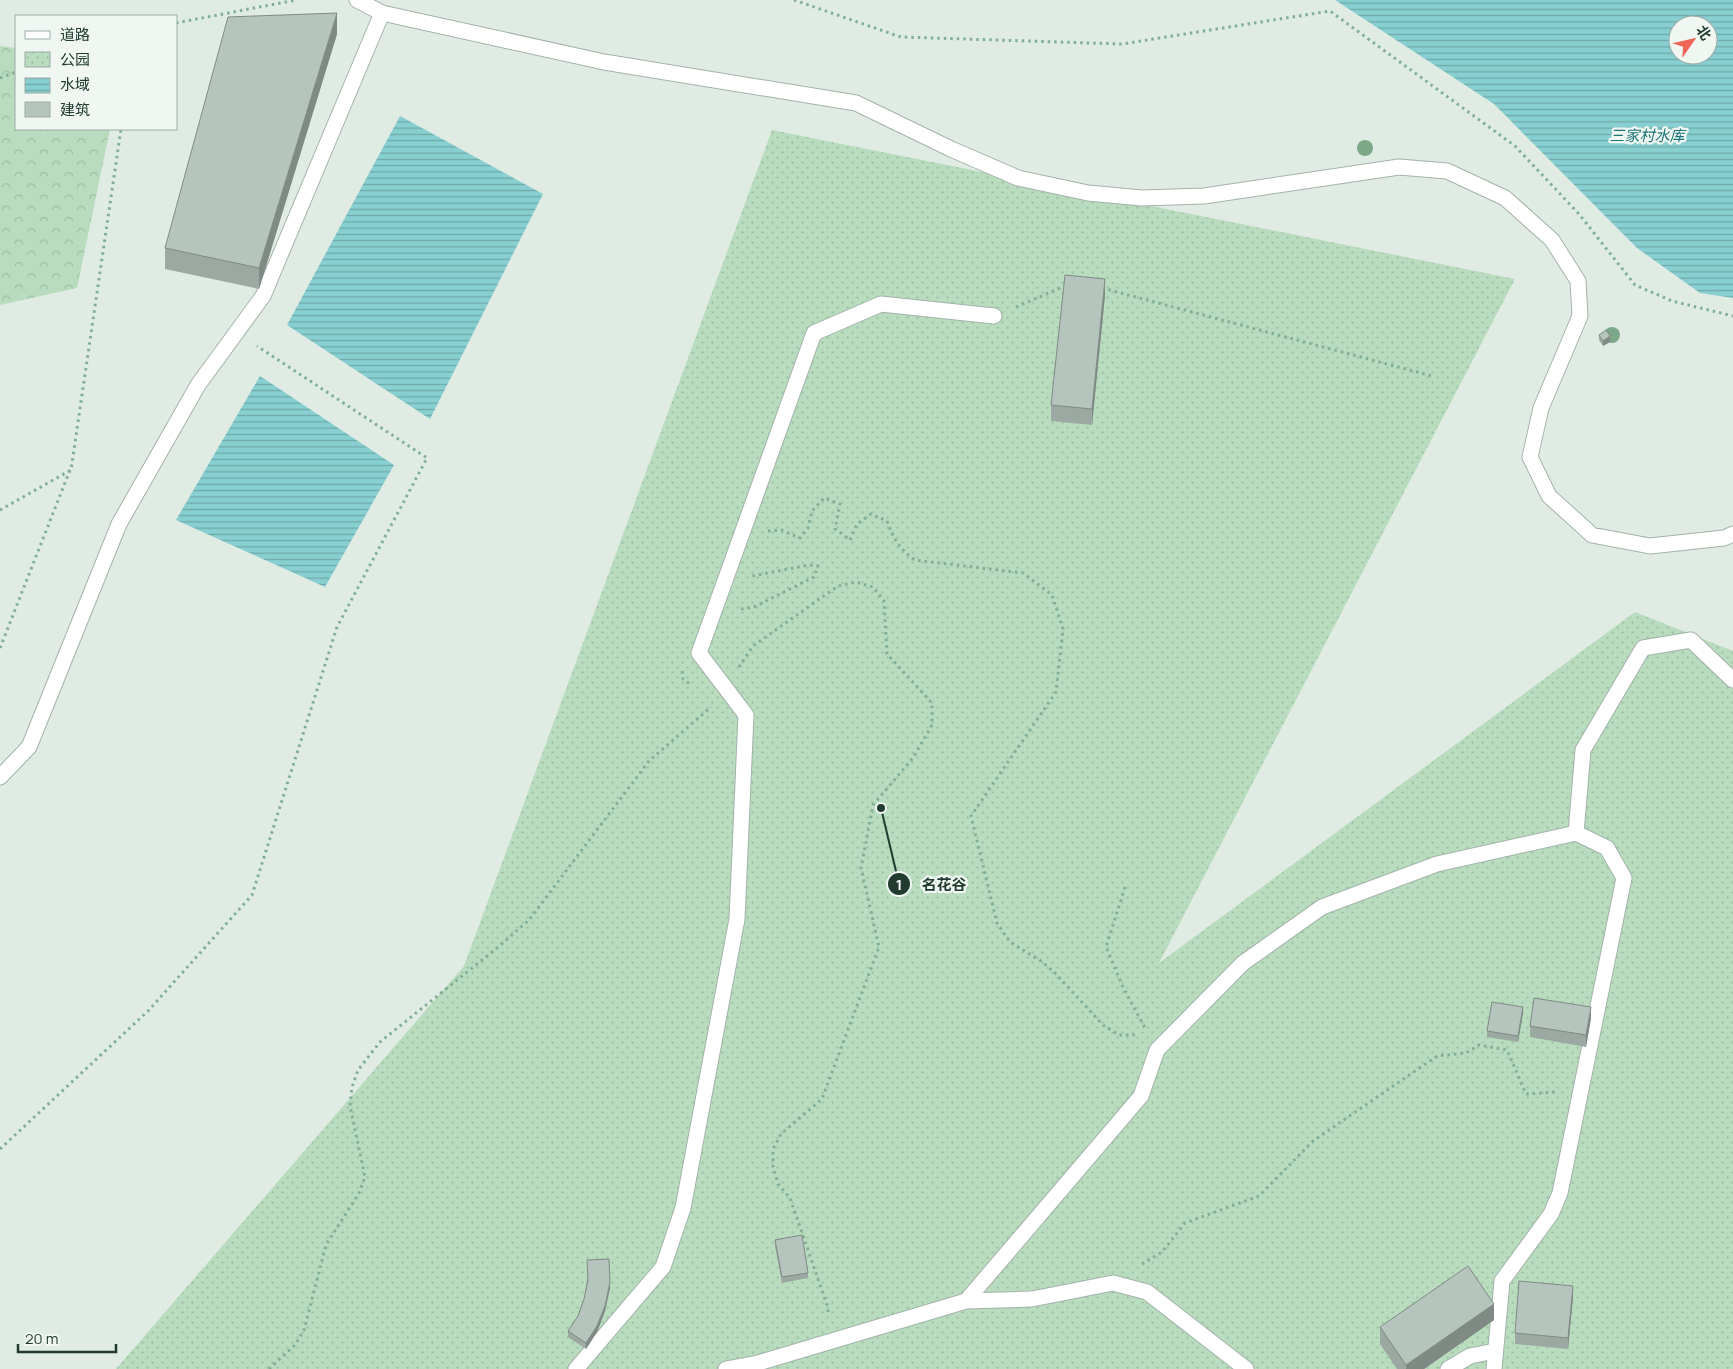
<svg xmlns="http://www.w3.org/2000/svg" width="1733" height="1369" font-family="Manrope,'Noto Sans SC',sans-serif">
  <style>
    .forest { fill: url(#forest-crowns) }
    .park { fill: url(#park-dots) }
    .water { fill: url(#water-rules); fill-rule: evenodd }
    .lines { fill: none; stroke-linecap: round; stroke-linejoin: round }
    .minor-casing { stroke: #a3b3aa; stroke-width: 17 }
    .path { stroke: #80ae99; stroke-width: 3; stroke-dasharray: 2.5 4; stroke-linecap: butt }
    .minor { stroke: #fff; stroke-width: 15 }
    .tree { fill: #7ca888 }
    .wall { fill: #9ca9a3 }
    .shaded-wall { fill: #7f8a84 }
    .building { fill: #b5c5bd; stroke: #7f8a84 }
    .labels { text-anchor: middle; stroke-width: 4.5; stroke-linejoin: round; paint-order: stroke }
    .water-label { font-size: 15px; font-style: italic; fill: #1b7476; stroke: #f0f7f3 }
    .leader { fill: none; stroke: #213b30; stroke-width: 2 }
    .callout-dot { fill: #213b30; stroke: #f0f7f3; stroke-width: 2 }
    .mark-label { font-size: 15px; text-anchor: middle; font-weight: bold; fill: #fff }
    .callout-label { font-size: 15px; text-anchor: middle; font-weight: bold; fill: #213b30; stroke: #f0f7f3; stroke-width: 4.5; stroke-linejoin: round; paint-order: stroke }
  </style>
  <defs>
    <pattern id="forest-crowns" width="20" height="18" patternUnits="userSpaceOnUse" patternTransform="scale(1.25)"><rect width="20" height="18" fill="#b8dcbd"/><path d="M2 6a3 3 0 1 1 6 0M12 15a3 3 0 1 1 6 0" fill="none" stroke="#9ebea3"/></pattern>
    <pattern id="park-dots" width="8" height="8" patternUnits="userSpaceOnUse" patternTransform="scale(1.25)"><rect width="8" height="8" fill="#b8dcbd"/><path d="M2 2h.1M6 6h.1" fill="none" stroke="#9ebea3" stroke-width="1.8" stroke-linecap="round"/></pattern>
    <pattern id="water-rules" width="6" height="5" patternUnits="userSpaceOnUse" patternTransform="scale(1.25)"><rect width="6" height="5" fill="#87cfd0"/><path d="M0 2.5h6" fill="none" stroke="#6ea9a9"/></pattern>
  </defs>
  <rect width="100%" height="100%" fill="#e0ebe4"/>
  <polygon class="forest" points="0,46 16,48 16,129 110,129 77,288 0,305"/>
  <polygon class="park" points="772,130 1515,279 1159,963 1635,612 1733,651 1733,1369 116,1369 464,966"/>
  <g class="water">
    <path d="M 1335,0 L 1733,0 L 1733,298 L 1700,293 L 1637,248 L 1494,104 ZM 1678,25 L 1708,25 L 1708,55 L 1678,55 Z"/>
    <polygon points="400,116 543,194 430,419 287,325"/>
    <polygon points="260,376 394,465 325,587 176,520"/>
  </g>
  <g class="lines">
    <g class="minor-casing">
      <g id="minor">
        <polyline points="357,0 382,13 604,62 856,103 951,149 1018,178 1088,193 1142,198 1204,196 1399,167 1447,171 1505,198 1552,240 1578,281 1580,316 1541,408 1530,457 1549,496 1592,535 1650,546 1724,538 1733,534"/>
        <polyline points="0,777 29,747 119,524 198,385 263,296 382,13"/>
        <polyline points="1576,833 1583,750 1643,648 1691,640 1733,680"/>
        <polyline points="966,1301 1141,1096 1157,1050 1243,963 1322,907 1437,864 1576,833 1607,848 1624,878 1560,1193 1551,1214 1502,1281 1494,1369"/>
        <polyline points="576,1369 663,1267 683,1208 737,919 746,715 699,653 814,333 881,304 994,316"/>
        <polyline points="726,1369 758,1363 966,1301 1032,1299 1113,1283 1147,1292 1246,1369"/>
        <polyline points="1448,1369 1470,1356 1495,1351"/>
      </g>
    </g>
    <g class="path">
      <polyline points="794,0 901,37 1122,44 1330,11 1515,146 1579,214 1635,285 1672,301 1733,316"/>
      <polyline points="176,23 296,0"/>
      <polyline points="0,78 16,72"/>
      <polyline points="1102,288 1432,376"/>
      <polyline points="1016,307 1065,286"/>
      <polyline points="0,510 71,470 121,129"/>
      <path d="M 768,531 L 781,530 L 800,538 L 808,528 L 812,511 L 824,498 L 840,504 L 835,529 L 850,540 L 857,524 L 871,514 L 887,521 C 893,538 900,550 915,560 L 1023,573 L 1052,595 L 1063,629 L 1056,692 L 971,816 L 997,923 L 1010,942 L 1041,961 L 1055,973 L 1103,1025 L 1119,1035 L 1136,1035 L 1138,1037"/>
      <polyline points="741,609 754,607 814,577 818,566 809,565 752,576"/>
      <polyline points="0,648 70,470"/>
      <polyline points="739,667 753,646 838,586 856,582 873,587 884,601 887,654 932,703 932,725 913,758 873,805 861,868 879,947 822,1099 781,1134 773,1149 773,1167 778,1184 790,1198 828,1308 828,1316"/>
      <polyline points="682,671 683,679 690,684"/>
      <polyline points="1125,887 1106,947 1123,987 1145,1028"/>
      <polyline points="0,1149 148,1011 252,895 337,627 427,458 257,346"/>
      <polyline points="1142,1264 1162,1252 1185,1223 1259,1196 1313,1141 1437,1056 1466,1053 1479,1045 1507,1050 1526,1094 1556,1092"/>
      <polyline points="269,1369 295,1345 304,1330 326,1245 359,1193 365,1177 350,1106 352,1087 358,1070 380,1042 497,948 529,920 649,761 711,707"/>
    </g>
    <use href="#minor" class="minor"/>
  </g>
  <g class="tree">
    <circle cx="1365" cy="148" r="8"/>
    <circle cx="1612" cy="335" r="8"/>
  </g>
  <g class="wall">
    <polygon points="337,34 259,289 165,269 165,248"/>
    <polygon points="1105,295 1092,425 1051,421 1051,405"/>
    <polygon points="1599,335 1610,342 1603,346 1599,340"/>
    <polygon points="1523,1013 1518,1042 1487,1037 1487,1031"/>
    <polygon points="1591,1018 1586,1047 1530,1037 1530,1026"/>
    <polygon points="775,1240 808,1273 808,1278 782,1283 775,1246"/>
    <polygon points="587,1280 610,1288 605,1311 597,1332 586,1349 568,1337 568,1331 578,1316 584,1299"/>
    <polygon points="1573,1297 1568,1349 1515,1344 1515,1333"/>
    <polygon points="1494,1320 1424,1369 1397,1369 1380,1344 1380,1327"/>
  </g>
  <g class="shaded-wall">
    <polygon points="337,13 337,34 259,289 259,268"/>
    <polygon points="1105,279 1105,295 1092,425 1092,409"/>
    <polygon points="1610,336 1610,342 1603,346 1603,341"/>
    <polygon points="1523,1007 1523,1013 1518,1042 1518,1036"/>
    <polygon points="1591,1007 1591,1018 1586,1047 1586,1035"/>
    <polygon points="610,1282 610,1288 605,1311 597,1332 586,1349 586,1343"/>
    <polygon points="1573,1286 1573,1297 1568,1349 1568,1338"/>
    <polygon points="1494,1304 1494,1320 1424,1369 1406,1369 1406,1365"/>
  </g>
  <g class="building">
    <polygon points="337,13 259,268 165,248 228,17"/>
    <polygon points="1065,275 1105,279 1092,409 1051,405"/>
    <polygon points="1606,330 1610,336 1603,341 1599,335"/>
    <polygon points="1534,998 1591,1007 1586,1035 1530,1026"/>
    <polygon points="1492,1002 1523,1007 1518,1036 1487,1031"/>
    <polygon points="802,1235 808,1273 782,1277 775,1240"/>
    <polygon points="609,1259 610,1282 605,1306 597,1326 586,1343 568,1331 578,1316 584,1299 588,1280 587,1260"/>
    <polygon points="1468,1266 1494,1304 1406,1365 1380,1327"/>
    <polygon points="1519,1281 1573,1286 1568,1338 1515,1333"/>
  </g>
  <g class="labels">
    <g class="water-label">
      <text x="1647" y="141">三家村水库</text>
    </g>
  </g>
  <path class="leader" d="M881 808L899 884"/>
  <g class="callout-dot">
    <circle cx="881" cy="808" r="5"/>
    <circle cx="899" cy="884" r="12"/>
  </g>
  <g class="mark-label">
    <text x="899" y="890">1</text>
  </g>
  <g class="callout-label">
    <text x="944" y="890">名花谷</text>
  </g>
  <rect x="15" y="15" width="162" height="115" fill="#f0f7f3" stroke="#9daca5"/>
  <rect x="25" y="31" width="25" height="8" fill="#ffffff" stroke="#9daca5"/>
  <text x="60" y="40" font-size="15" fill="#213b30">道路</text>
  <rect x="25" y="52" width="25" height="15" fill="url(#park-dots)" stroke="#9daca5"/>
  <text x="60" y="65" font-size="15" fill="#213b30">公园</text>
  <rect x="25" y="78" width="25" height="15" fill="url(#water-rules)" stroke="#9daca5"/>
  <text x="60" y="90" font-size="15" fill="#213b30">水域</text>
  <rect x="25" y="102" width="25" height="15" fill="#b5c5bd" stroke="#9daca5"/>
  <text x="60" y="115" font-size="15" fill="#213b30">建筑</text>
  <g transform="translate(1693 40) rotate(56)"><circle r="24" fill="#f0f7f3" stroke="#9daca5"/>
  <path d="M0-4L9 19L0 12L-9 19Z" fill="#f16757"/>
  <text y="-8" font-size="14" font-weight="bold" text-anchor="middle" fill="#213b30">北</text>
  </g>
  <path d="M18 1344v8h98v-8" fill="none" stroke="#213b30" stroke-width="2.5"/>
  <text x="25" y="1344" font-size="15" fill="#213b30" stroke="#f0f7f3" stroke-width="4" paint-order="stroke">20 m</text>
</svg>
